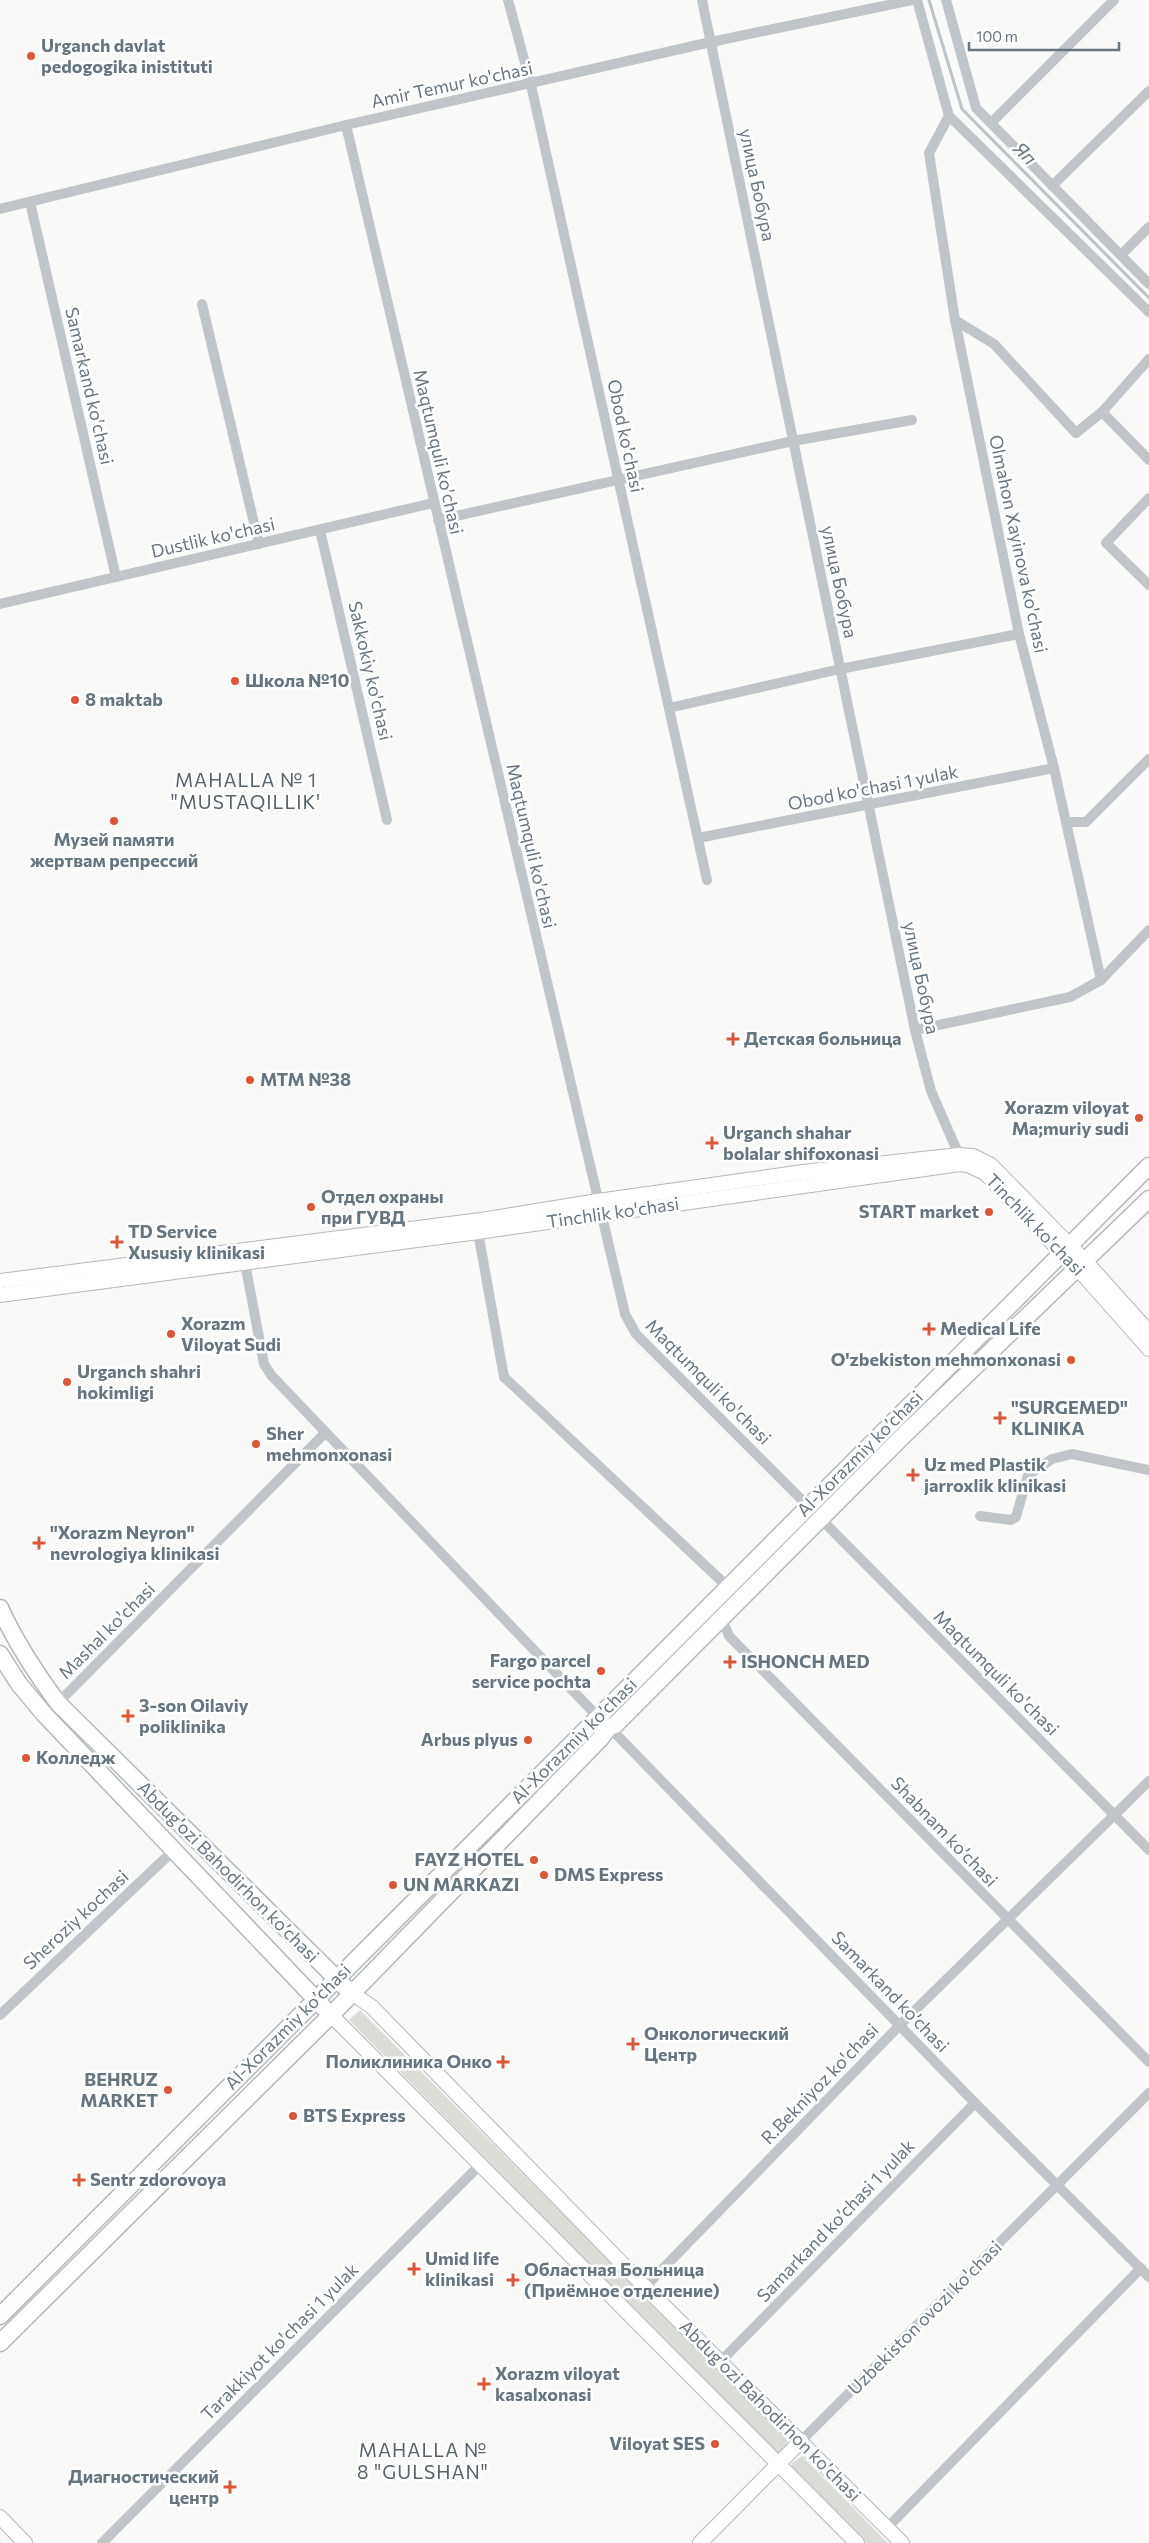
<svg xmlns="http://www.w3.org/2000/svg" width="1149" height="2543" font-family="Commissioner,sans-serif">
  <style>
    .green { fill: #daded7 }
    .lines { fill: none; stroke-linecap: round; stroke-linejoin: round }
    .stream { stroke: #b9c5c9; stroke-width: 3 }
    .secondary-casing { stroke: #b3b9bd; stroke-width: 16 }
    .primary-casing { stroke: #b4b9bd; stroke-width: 19 }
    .street { stroke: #c0c5c9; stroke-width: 10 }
    .secondary { stroke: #fff; stroke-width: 14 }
    .primary { stroke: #fff; stroke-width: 16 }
    .poi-dot { fill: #dd5534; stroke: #fff; stroke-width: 2 }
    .labels { text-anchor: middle; stroke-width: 5; stroke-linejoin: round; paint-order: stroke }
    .poi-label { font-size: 18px; font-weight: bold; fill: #667681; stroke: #fff; text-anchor: start }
    .street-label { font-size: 18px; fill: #667681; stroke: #fff }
    .water-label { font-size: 19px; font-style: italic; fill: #60757b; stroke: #fff }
    .neighbourhood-label { font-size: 19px; letter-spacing: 1px; fill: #57646c; stroke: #fff }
  </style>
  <rect width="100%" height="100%" fill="#f9f9f7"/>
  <g class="green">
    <polygon points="360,2010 787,2440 787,2446 778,2453 774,2451 349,2020"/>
    <polygon points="802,2456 888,2543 865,2543 791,2468 792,2463"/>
  </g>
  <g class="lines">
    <polyline class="stream" points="929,0 962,109 1149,298"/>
    <g class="secondary-casing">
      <g id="secondary">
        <polyline points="0,1281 481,1220 598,1201 803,1172 959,1155 973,1156 991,1165 1086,1262 1149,1332"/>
        <polyline points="0,1295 478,1232 960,1164 968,1165 985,1173 1087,1279 1149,1349"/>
        <polyline points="352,1993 372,2007 645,2287 902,2543"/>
        <polyline points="331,2015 857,2543"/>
        <polyline points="0,2517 25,2543"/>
        <polyline points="700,2543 801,2441"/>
      </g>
    </g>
    <g class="primary-casing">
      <g id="primary">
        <path d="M 0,1608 C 16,1643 35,1672 58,1703 L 345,1987"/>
        <polyline points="0,1654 19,1684 45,1715 324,2008"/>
        <polyline points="0,2316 1149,1166"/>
        <polyline points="0,2343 331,2015 601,1738 609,1727 615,1725 905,1434 1149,1199"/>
      </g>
    </g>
    <g class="street">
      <polyline points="508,0 531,85 707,880"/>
      <polyline points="702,0 915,1030 931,1091 959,1155 960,1162"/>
      <polyline points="917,0 949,116 1149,312"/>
      <polyline points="946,0 976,108 1149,284"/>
      <polyline points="949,116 929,153 955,320 1019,634 1054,768 1101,980"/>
      <polyline points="991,123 1114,0"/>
      <polyline points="346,125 625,1314 636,1334 808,1506"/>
      <polyline points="1052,186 1149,91"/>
      <polyline points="30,202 116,577"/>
      <polyline points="0,209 346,125 711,42 912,0"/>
      <polyline points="1121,255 1149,227"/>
      <polyline points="202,304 259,544"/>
      <polyline points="955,320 994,344 1076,433 1102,412 1149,359"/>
      <polyline points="1102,412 1149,460"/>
      <polyline points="1149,498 1106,543 1149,585"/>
      <polyline points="438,520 793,441 912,420"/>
      <polyline points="320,530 387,820"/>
      <polyline points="0,604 433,503"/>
      <polyline points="669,708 840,669 1019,634"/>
      <polyline points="1066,822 1086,822 1149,759"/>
      <polyline points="698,838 1054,768"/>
      <polyline points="915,1030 1070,997 1101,980 1149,930"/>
      <polyline points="478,1232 504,1377 728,1587"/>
      <polyline points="244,1258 264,1364 271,1375 598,1717"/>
      <polyline points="980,1516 1011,1520 1016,1517 1028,1475 1052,1459 1072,1454 1149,1470"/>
      <polyline points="820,1518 1149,1850"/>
      <polyline points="722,1619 729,1636 1149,2062"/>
      <polyline points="58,1703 325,1433"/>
      <polyline points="609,1727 975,2103 1149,2277"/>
      <polyline points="0,2015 175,1849"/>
      <polyline points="645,2287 900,2025 1149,1781"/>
      <polyline points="720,2362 975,2103"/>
      <polyline points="801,2441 1149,2093"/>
      <polyline points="887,2528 1141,2268"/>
      <polyline points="102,2543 481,2164"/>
    </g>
    <use href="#secondary" class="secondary"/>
    <use href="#primary" class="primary"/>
  </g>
  <g class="poi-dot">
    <circle cx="31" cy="56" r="5"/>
    <circle cx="235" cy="681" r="5"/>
    <circle cx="75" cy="700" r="5"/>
    <circle cx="114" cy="821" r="5"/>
    <path d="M730.5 1031.5h5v5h5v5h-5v5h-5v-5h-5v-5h5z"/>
    <circle cx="250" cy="1080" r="5"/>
    <circle cx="1139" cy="1118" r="5"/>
    <path d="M709.5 1135.5h5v5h5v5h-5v5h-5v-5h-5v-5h5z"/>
    <circle cx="311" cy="1207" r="5"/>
    <circle cx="989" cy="1212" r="5"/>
    <path d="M114.5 1234.5h5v5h5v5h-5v5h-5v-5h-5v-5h5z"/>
    <path d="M926.5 1321.5h5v5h5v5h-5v5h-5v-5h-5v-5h5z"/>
    <circle cx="171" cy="1334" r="5"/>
    <circle cx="1071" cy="1360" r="5"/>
    <circle cx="67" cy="1382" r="5"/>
    <path d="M997.5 1410.5h5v5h5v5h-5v5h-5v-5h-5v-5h5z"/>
    <circle cx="256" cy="1444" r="5"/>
    <path d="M910.5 1467.5h5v5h5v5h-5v5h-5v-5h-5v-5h5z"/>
    <path d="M36.5 1535.5h5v5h5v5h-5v5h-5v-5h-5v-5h5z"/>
    <path d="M727.5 1654.5h5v5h5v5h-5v5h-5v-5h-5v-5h5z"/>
    <circle cx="601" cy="1671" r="5"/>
    <path d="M125.5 1708.5h5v5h5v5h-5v5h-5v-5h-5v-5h5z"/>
    <circle cx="528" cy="1740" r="5"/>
    <circle cx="26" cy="1758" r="5"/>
    <circle cx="534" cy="1860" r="5"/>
    <circle cx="544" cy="1875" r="5"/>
    <circle cx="393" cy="1885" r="5"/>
    <path d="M630.5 2036.5h5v5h5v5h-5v5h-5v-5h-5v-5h5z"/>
    <path d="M500.5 2054.5h5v5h5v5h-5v5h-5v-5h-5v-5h5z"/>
    <circle cx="168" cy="2090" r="5"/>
    <circle cx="293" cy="2116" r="5"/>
    <path d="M76.5 2172.5h5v5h5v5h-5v5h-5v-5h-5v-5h5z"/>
    <path d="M411.5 2261.5h5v5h5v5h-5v5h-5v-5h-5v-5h5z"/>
    <path d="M510.5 2272.5h5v5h5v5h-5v5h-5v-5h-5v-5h5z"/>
    <path d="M481.5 2376.5h5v5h5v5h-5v5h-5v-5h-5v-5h5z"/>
    <circle cx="715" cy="2444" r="5"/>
    <path d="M227.5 2479.5h5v5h5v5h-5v5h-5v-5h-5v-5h5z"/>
  </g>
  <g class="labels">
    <g class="poi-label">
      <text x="41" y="52">Urganch davlat<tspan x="41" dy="21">pedogogika inistituti</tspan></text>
      <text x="245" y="687">Школа №10</text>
      <text x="85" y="706">8 maktab</text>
      <text x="114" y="846" text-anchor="middle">Музей памяти<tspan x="114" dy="21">жертвам репрессий</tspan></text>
      <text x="744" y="1045">Детская больница</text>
      <text x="260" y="1086">МТМ №38</text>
      <text x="1129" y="1114" text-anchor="end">Xorazm viloyat<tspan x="1129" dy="21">Ma;muriy sudi</tspan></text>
      <text x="723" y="1139">Urganch shahar<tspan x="723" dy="21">bolalar shifoxonasi</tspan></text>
      <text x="321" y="1203">Отдел охраны<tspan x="321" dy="21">при ГУВД</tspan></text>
      <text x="979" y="1218" text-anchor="end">START market</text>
      <text x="128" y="1238">TD Service<tspan x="128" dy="21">Xususiy klinikasi</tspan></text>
      <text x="181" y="1330">Xorazm<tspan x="181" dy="21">Viloyat Sudi</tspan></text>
      <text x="940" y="1335">Medical Life</text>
      <text x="1061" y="1366" text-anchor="end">O'zbekiston mehmonxonasi</text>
      <text x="77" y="1378">Urganch shahri<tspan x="77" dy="21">hokimligi</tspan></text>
      <text x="1011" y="1414">"SURGEMED"<tspan x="1011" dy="21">KLINIKA</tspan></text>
      <text x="266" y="1440">Sher<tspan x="266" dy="21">mehmonxonasi</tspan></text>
      <text x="924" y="1471">Uz med Plastik<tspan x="924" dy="21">jarroxlik klinikasi</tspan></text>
      <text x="50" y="1539">"Xorazm Neyron"<tspan x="50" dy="21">nevrologiya klinikasi</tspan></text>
      <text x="591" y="1667" text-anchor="end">Fargo parcel<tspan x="591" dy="21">service pochta</tspan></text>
      <text x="741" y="1668">ISHONCH MED</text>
      <text x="139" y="1712">3-son Oilaviy<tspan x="139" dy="21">poliklinika</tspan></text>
      <text x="518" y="1746" text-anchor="end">Arbus plyus</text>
      <text x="36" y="1764">Колледж</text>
      <text x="524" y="1866" text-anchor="end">FAYZ HOTEL</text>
      <text x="554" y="1881">DMS Express</text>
      <text x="403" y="1891">UN MARKAZI</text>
      <text x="644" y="2040">Онкологический<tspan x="644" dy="21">Центр</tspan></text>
      <text x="492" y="2068" text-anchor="end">Поликлиника Онко</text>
      <text x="158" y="2086" text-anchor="end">BEHRUZ<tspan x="158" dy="21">MARKET</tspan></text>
      <text x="303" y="2122">BTS Express</text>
      <text x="90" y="2186">Sentr zdorovoya</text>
      <text x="425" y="2265">Umid life<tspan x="425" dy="21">klinikasi</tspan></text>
      <text x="524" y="2276">Областная Больница<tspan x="524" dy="21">(Приёмное отделение)</tspan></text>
      <text x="495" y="2380">Xorazm viloyat<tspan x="495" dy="21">kasalxonasi</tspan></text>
      <text x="705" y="2450" text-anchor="end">Viloyat SES</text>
      <text x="219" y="2483" text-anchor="end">Диагностический<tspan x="219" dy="21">центр</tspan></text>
    </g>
    <g class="street-label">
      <text transform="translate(452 85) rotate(-12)" y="6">Amir Temur ko'chasi</text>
      <text transform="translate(757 185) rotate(78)" y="6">улица Бобура</text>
      <text transform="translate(89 386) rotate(77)" y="6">Samarkand ko'chasi</text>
      <text transform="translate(625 436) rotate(78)" y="6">Obod ko'chasi</text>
      <text transform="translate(438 452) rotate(77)" y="6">Maqtumquli ko'chasi</text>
      <text transform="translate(213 538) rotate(-13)" y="6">Dustlik ko'chasi</text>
      <text transform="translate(1018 544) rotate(78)" y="6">Olmahon Xayinova ko'chasi</text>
      <text transform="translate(839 582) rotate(78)" y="6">улица Бобура</text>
      <text transform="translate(370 671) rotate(77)" y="6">Sakkokiy ko'chasi</text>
      <text transform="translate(873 788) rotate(-11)" y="6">Obod ko'chasi 1 yulak</text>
      <text transform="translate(531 846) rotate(77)" y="6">Maqtumquli ko'chasi</text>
      <text transform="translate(921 978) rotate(78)" y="6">улица Бобура</text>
      <text transform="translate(613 1213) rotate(-8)" y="6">Tinchlik ko'chasi</text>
      <text transform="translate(1035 1225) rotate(46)" y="6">Tinchlik ko'chasi</text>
      <text transform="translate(708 1382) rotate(45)" y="6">Maqtumquli ko'chasi</text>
      <text transform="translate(860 1454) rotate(-45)" y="6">Al-Xorazmiy ko’chasi</text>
      <text transform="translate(107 1631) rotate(-45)" y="6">Mashal ko'chasi</text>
      <text transform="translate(996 1673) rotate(45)" y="6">Maqtumquli ko'chasi</text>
      <text transform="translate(574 1741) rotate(-45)" y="6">Al-Xorazmiy ko’chasi</text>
      <text transform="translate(944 1832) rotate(46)" y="6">Shabnam ko’chasi</text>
      <text transform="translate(228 1872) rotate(45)" y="6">Abdug’ozi Bahodirhon ko’chasi</text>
      <text transform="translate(76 1920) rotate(-43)" y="6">Sheroziy kochasi</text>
      <text transform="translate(890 1992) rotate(46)" y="6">Samarkand ko’chasi</text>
      <text transform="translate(288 2027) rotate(-45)" y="6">Al-Xorazmiy ko’chasi</text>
      <text transform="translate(820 2084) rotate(-46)" y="6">R.Bekniyoz ko'chasi</text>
      <text transform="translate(836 2221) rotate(-46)" y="6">Samarkand ko’chasi 1 yulak</text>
      <text transform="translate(925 2318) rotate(-45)" y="6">Uzbekiston ovozi ko'chasi</text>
      <text transform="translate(280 2342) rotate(-45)" y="6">Tarakkiyot ko'chasi 1 yulak</text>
      <text transform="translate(770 2411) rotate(45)" y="6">Abdug’ozi Bahodirhon ko’chasi</text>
    </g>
    <g class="water-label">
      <text transform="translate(1025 153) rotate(45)" y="7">Яп</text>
    </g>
    <g class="neighbourhood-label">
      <text x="246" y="787">MAHALLA № 1<tspan x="246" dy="22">"MUSTAQILLIK'</tspan></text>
      <text x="423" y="2457">MAHALLA №<tspan x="423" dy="22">8 "GULSHAN"</tspan></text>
    </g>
  </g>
  <path d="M969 42v8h150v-8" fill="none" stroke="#667681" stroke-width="2.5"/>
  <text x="976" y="42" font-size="15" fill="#667681" stroke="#ffffff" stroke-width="4" paint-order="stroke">100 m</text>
</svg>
